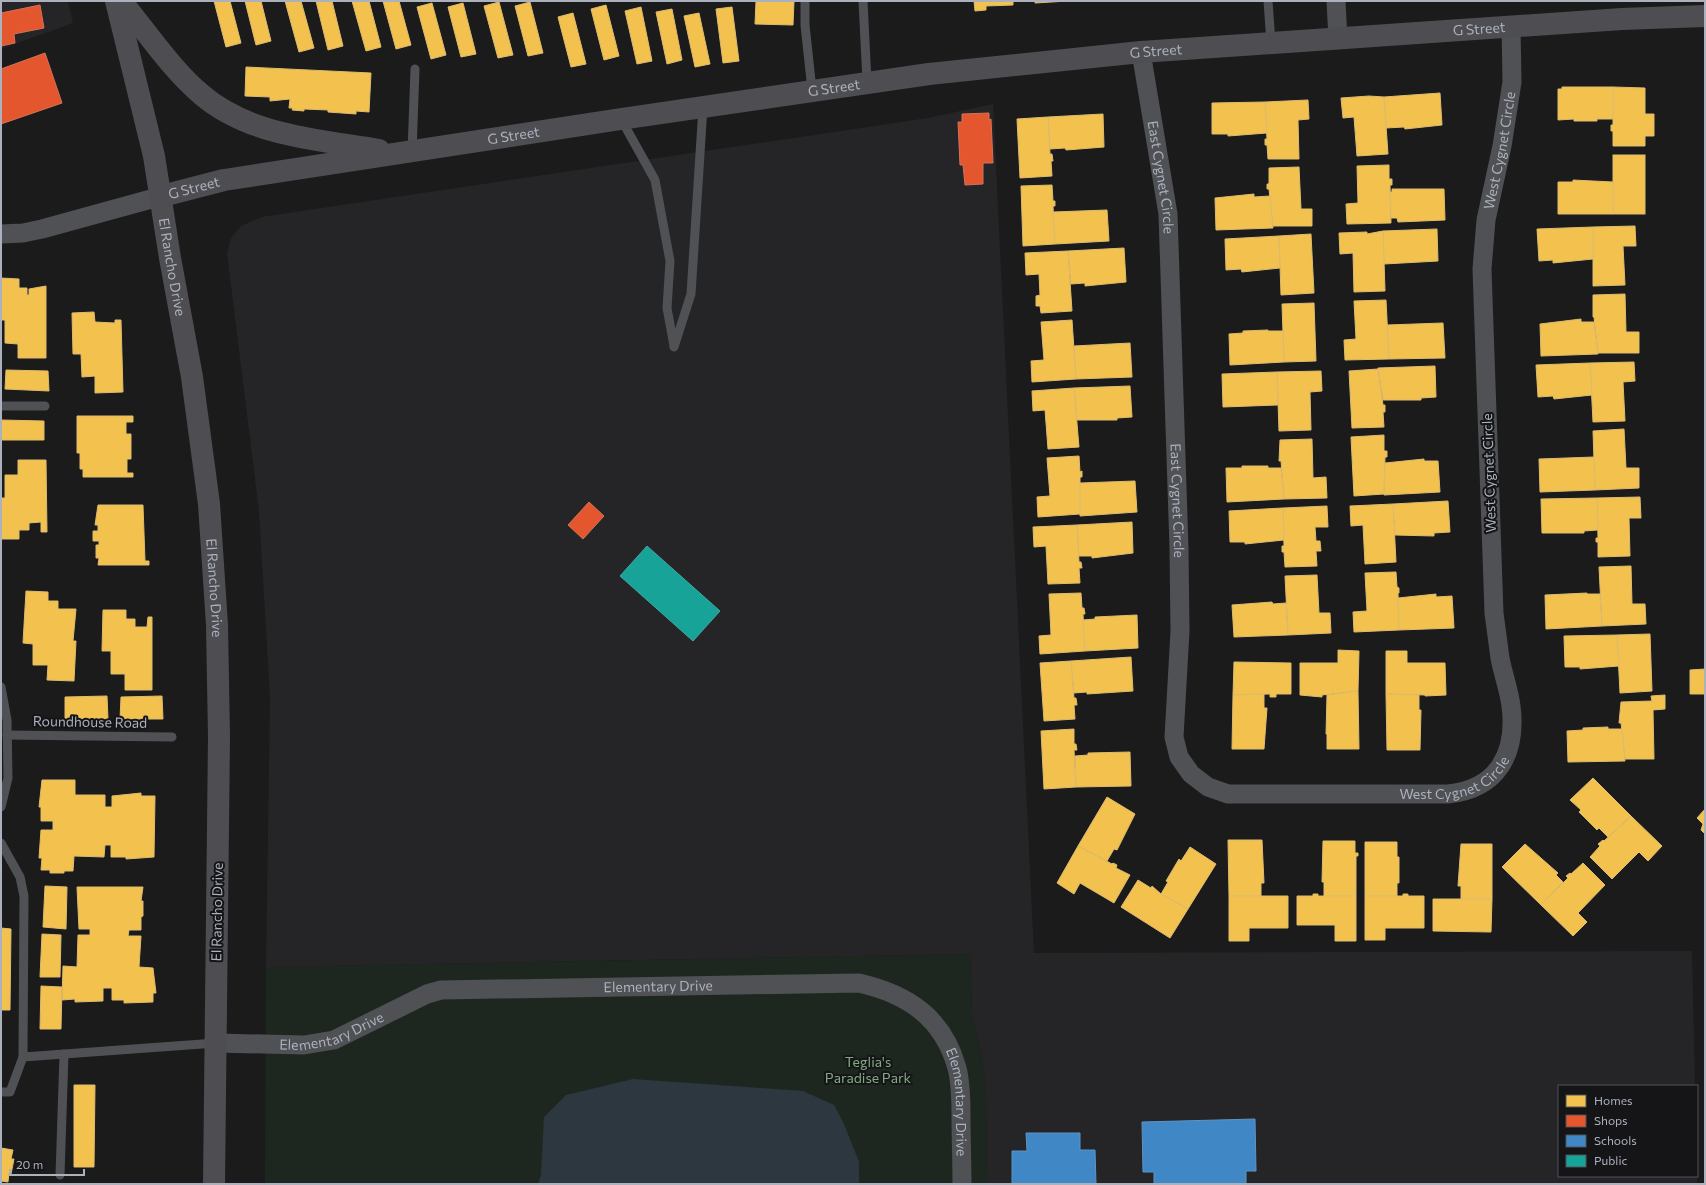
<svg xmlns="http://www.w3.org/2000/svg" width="1706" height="1185" font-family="Commissioner,sans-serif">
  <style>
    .built { fill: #252528 }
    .green { fill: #1e271f }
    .water { fill: #2c373f }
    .homes { fill: #f2c14e; stroke: #ddbc6f }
    .shops { fill: #e4572e; stroke: #d37259 }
    .schools { fill: #3f88c5; stroke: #5f94c3 }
    .public { fill: #17a398; stroke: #43a7a3 }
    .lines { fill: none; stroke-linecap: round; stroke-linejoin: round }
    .lane { stroke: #4f5155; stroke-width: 9 }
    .street { stroke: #4f5155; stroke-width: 19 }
    .secondary { stroke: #4e4e52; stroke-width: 22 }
    .labels { text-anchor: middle; stroke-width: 4; stroke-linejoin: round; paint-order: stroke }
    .street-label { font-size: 14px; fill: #abb1bd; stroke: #151518 }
    .park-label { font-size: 14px; fill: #81aa83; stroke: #151518 }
  </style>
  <rect width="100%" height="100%" fill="#1b1b1c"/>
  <g class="built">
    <polygon points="1,1 68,1 73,23 1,49"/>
    <polygon points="993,104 1034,953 1692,951 1695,1086 1559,1086 1559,1176 1697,1176 1697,1165 1697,1184 987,1184 986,1091 982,1058 972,1013 970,954 266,967 270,698 259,511 227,253 231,238 241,226 261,217 928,118"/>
  </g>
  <polygon class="green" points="970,954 972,1013 982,1058 986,1091 987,1184 265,1184 266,967"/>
  <polygon class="water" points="633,1079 803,1091 834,1105 844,1124 859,1162 859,1184 538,1184 541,1175 544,1117 566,1095"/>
  <g class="homes">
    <polygon points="214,1 230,1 241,43 226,47"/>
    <polygon points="245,1 261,1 271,41 256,45"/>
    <polygon points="285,1 301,1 314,48 299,52"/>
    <polygon points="316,1 332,1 343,46 328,50"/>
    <polygon points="352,1 369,1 381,47 366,51"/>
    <polygon points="383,1 399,1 411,45 396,49"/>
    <polygon points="756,1 794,1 793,25 755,24"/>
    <polygon points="974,1 1013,1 1013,5 986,6 986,10 975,11"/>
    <polygon points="1035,1 1068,1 1035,3"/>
    <polygon points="499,2 513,55 498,58 484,6"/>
    <polygon points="530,2 543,53 528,56 515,6"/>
    <polygon points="432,3 446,55 431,59 417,7"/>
    <polygon points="463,3 476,54 461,57 448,7"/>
    <polygon points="606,5 619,56 604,60 591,9"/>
    <polygon points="641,7 652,61 637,64 625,11"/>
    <polygon points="732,7 739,61 723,63 716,9"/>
    <polygon points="672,9 682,60 667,64 656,12"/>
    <polygon points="573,13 586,64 571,67 558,17"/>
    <polygon points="699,13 710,64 695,67 684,16"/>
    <polygon points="246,67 371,73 369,112 356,111 356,114 328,112 328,110 304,109 304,111 292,110 293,108 289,108 290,99 270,101 270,97 245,96"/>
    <polygon points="1562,87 1613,87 1613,119 1597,119 1597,121 1574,121 1574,119 1558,120 1558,89 1562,89"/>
    <polygon points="1613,87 1645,88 1645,114 1654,114 1654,136 1645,136 1645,146 1613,146 1613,131 1611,131 1611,125 1613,125"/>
    <polygon points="1440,93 1442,125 1405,129 1404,127 1386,128 1384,97"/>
    <polygon points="1369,96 1384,97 1388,154 1357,156 1354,117 1343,118 1341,98"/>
    <polygon points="1308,100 1309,119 1298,120 1299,159 1268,159 1267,145 1265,145 1265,139 1267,139 1265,102"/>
    <polygon points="1265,102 1267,133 1228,136 1228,134 1212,134 1212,103"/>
    <polygon points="1103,114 1104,147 1066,150 1065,148 1050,149 1048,117"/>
    <polygon points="1048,117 1050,154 1052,154 1053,161 1051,161 1052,176 1020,178 1017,119"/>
    <rect x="1613" y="155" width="32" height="59"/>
    <polygon points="1389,165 1389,179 1392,179 1392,185 1390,185 1391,223 1347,224 1346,204 1358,203 1357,166"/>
    <polygon points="1299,167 1301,209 1312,209 1312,226 1273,226 1269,189 1267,189 1267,184 1269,184 1269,168"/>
    <polygon points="1573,180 1613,182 1613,214 1558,214 1558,182 1573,182"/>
    <polygon points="1052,185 1053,201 1055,201 1055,206 1053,206 1055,244 1023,246 1021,186"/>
    <polygon points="1392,189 1444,189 1445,220 1398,222 1397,218 1391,218 1390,192 1392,192"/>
    <polygon points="1254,194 1254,197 1270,196 1273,228 1216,230 1215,198"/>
    <polygon points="1107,210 1109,241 1055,244 1053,212"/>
    <polygon points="1635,226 1636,246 1623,246 1625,285 1593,286 1593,227"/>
    <polygon points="1593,227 1593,259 1553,263 1553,260 1539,261 1537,229"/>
    <polygon points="1437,229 1438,261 1384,264 1383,231"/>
    <polygon points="1383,231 1385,291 1354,292 1353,253 1340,254 1339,233 1367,232 1367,234"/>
    <polygon points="1311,234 1314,293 1281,295 1279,236"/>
    <polygon points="1279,236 1280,268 1242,272 1241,269 1226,270 1225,239"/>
    <polygon points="1124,248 1126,282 1085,286 1085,283 1071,284 1068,251"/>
    <polygon points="1068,251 1072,311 1041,313 1040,306 1036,306 1036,296 1040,295 1039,274 1026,275 1025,253"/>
    <polygon points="1,278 19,279 19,288 27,288 27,295 29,295 29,289 46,286 46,358 18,358 18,344 5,343 5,320 1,320"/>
    <polygon points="1625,294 1626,332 1639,332 1639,353 1598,353 1594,317 1593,317 1593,295"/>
    <polygon points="1386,300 1389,359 1345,360 1344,340 1356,339 1354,301"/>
    <polygon points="1314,303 1316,361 1284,362 1282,304"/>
    <polygon points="94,312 95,322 115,323 115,320 121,320 123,392 95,393 95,376 82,377 81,354 73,354 72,313"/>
    <polygon points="1581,319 1581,322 1594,322 1598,354 1541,356 1540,324"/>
    <polygon points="1072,320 1076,379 1032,382 1031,361 1044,360 1041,322"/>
    <polygon points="1443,323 1445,358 1389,359 1387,325"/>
    <polygon points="1268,330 1268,331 1283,331 1284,362 1230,365 1229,334 1243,333 1243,331"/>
    <polygon points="1130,343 1132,377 1076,379 1074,346"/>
    <polygon points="1634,362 1635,381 1623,382 1625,421 1593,422 1590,363"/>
    <polygon points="1590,363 1592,395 1554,399 1553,396 1538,397 1536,365"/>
    <polygon points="1435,366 1436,397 1421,398 1421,400 1383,400 1378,368"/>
    <polygon points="1378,369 1383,405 1385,405 1385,412 1383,412 1384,427 1352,428 1349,371"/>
    <polygon points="6,370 48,371 49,391 5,389"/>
    <polygon points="1321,371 1322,391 1310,392 1311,430 1279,431 1277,372"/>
    <polygon points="1277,372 1278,405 1223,407 1222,374"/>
    <polygon points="1130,386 1132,417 1117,418 1117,420 1077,420 1074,388"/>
    <polygon points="1074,388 1079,447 1048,449 1045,410 1033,411 1032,391"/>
    <polygon points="77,416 133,416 133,422 126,422 126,434 131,434 131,459 127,459 127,473 133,473 133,477 83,477 83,469 80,469 80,453 77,453"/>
    <polygon points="1,420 44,421 44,440 1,440"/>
    <polygon points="1624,429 1626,468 1639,468 1639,488 1595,490 1593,431"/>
    <polygon points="1384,435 1384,451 1387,451 1387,457 1385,457 1384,494 1354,496 1351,437"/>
    <polygon points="1312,439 1313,478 1326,477 1327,498 1284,499 1281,461 1279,461 1280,440"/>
    <polygon points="1079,456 1080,472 1082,471 1082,477 1080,477 1080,514 1038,517 1037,497 1050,496 1047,458"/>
    <polygon points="1594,457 1595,490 1540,492 1539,459"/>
    <polygon points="1424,459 1424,461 1438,461 1440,492 1384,495 1385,463"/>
    <polygon points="18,460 46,460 47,532 41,532 41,522 29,523 29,530 19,530 19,539 1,539 1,498 5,498 5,475 18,475"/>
    <polygon points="1242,466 1268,466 1268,468 1281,468 1284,499 1227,502 1226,468 1242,468"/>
    <polygon points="1135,481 1137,512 1080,516 1080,483"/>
    <polygon points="1640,497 1641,518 1629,518 1630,556 1598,557 1598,542 1596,542 1596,538 1598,538 1597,498"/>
    <polygon points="1597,498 1598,530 1584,531 1584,533 1542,533 1541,499"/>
    <polygon points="1448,501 1450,532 1434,533 1434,536 1395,535 1393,504"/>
    <polygon points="1393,504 1396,562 1365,564 1363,525 1351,526 1350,506"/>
    <polygon points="98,505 143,505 145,561 149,561 149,565 98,565 99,558 96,558 96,545 99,545 99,541 93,541 93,531 98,531 98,525 95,525"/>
    <polygon points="1327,506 1328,527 1315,527 1316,541 1320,541 1321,551 1316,551 1317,566 1285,567 1284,552 1282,552 1282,546 1284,546 1283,508"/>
    <polygon points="1283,508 1284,540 1245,544 1245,542 1230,542 1229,511"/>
    <polygon points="1132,522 1133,553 1092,558 1092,556 1079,556 1077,525"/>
    <polygon points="1077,525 1079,562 1081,562 1082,568 1079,568 1080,583 1048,584 1046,546 1034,547 1033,527"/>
    <polygon points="1631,566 1632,604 1645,604 1646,624 1602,626 1599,567"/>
    <polygon points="1396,572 1397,587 1399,588 1399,593 1398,593 1399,630 1354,632 1353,612 1367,611 1365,573"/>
    <polygon points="1317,575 1319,613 1330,613 1331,633 1288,635 1285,576"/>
    <polygon points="26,591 48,592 48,601 58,601 58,609 76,609 73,641 76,641 74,681 47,680 48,665 33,665 33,644 23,643"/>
    <polygon points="1081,593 1082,608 1084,608 1085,614 1083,614 1085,651 1040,654 1039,636 1051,635 1049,594"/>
    <polygon points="1587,593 1587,594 1600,594 1602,626 1546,629 1545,595"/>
    <polygon points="1436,594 1436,597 1452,596 1454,628 1399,630 1398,598"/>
    <polygon points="1272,602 1273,604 1286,603 1288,635 1234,637 1232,605"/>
    <polygon points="103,610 126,610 126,619 135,619 135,627 147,627 148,617 152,617 152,690 125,690 125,674 111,674 111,651 102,651"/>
    <polygon points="1137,615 1138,648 1085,651 1083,620 1095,619 1095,617"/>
    <polygon points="1650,634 1652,691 1620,693 1617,635"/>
    <polygon points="1617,635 1619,666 1580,669 1580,667 1565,667 1564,636"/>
    <polygon points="1338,650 1359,651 1358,691 1322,695 1322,697 1300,695 1300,663 1338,663"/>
    <polygon points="1386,651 1407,651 1407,663 1445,663 1446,695 1425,696 1425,695 1386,694"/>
    <polygon points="1131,657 1133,691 1087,694 1087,692 1074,693 1071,661"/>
    <polygon points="1071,661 1074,698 1076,698 1077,705 1074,705 1075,719 1044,721 1040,663"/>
    <polygon points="1234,662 1291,663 1291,694 1276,694 1276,697 1270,697 1270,694 1233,695"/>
    <polygon points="1705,669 1705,694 1690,694 1690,670"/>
    <polygon points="1358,691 1359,749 1327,749 1327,734 1326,734 1327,695"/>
    <polygon points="1264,694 1264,708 1267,708 1264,749 1232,749 1233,695"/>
    <polygon points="1386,694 1419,695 1419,710 1421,710 1420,750 1387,750"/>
    <polygon points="1665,695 1665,709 1653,710 1654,759 1625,759 1621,723 1619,723 1621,702 1652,701 1651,696"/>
    <polygon points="107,696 108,719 65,719 65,697"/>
    <polygon points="162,696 163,719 120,719 121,697"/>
    <polygon points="1608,727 1608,729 1622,729 1625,761 1568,762 1567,731 1583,730 1583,728"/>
    <polygon points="1074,729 1074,744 1076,744 1077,750 1074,750 1076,787 1044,789 1041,731"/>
    <polygon points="1130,752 1131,786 1076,787 1075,756 1088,755 1088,753"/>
    <polygon points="1593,778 1631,816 1608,837 1599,828 1597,830 1579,812 1581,810 1570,800"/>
    <polygon points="42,780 75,780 75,795 105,795 105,807 112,807 112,796 141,793 141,796 155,796 154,857 126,859 126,857 111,857 111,845 105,845 104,857 74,856 73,871 64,871 64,873 50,873 50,870 41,870 42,858 39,858 41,830 53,830 53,821 41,821 41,807 39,807"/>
    <polygon points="1107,797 1135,814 1117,850 1114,849 1107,861 1078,846"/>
    <polygon points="1705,809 1705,834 1701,830 1703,824 1697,818"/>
    <polygon points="1631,816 1662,846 1648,861 1639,852 1612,879 1590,857 1600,846 1598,844 1603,840 1604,841"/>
    <polygon points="1228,840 1262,840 1264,883 1261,883 1261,896 1229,896"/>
    <polygon points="1323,841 1355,841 1355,853 1358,853 1358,856 1356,856 1356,896 1324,896 1324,882 1322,882"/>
    <polygon points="1365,842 1397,842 1397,857 1399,857 1399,883 1397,883 1397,896 1365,896"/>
    <polygon points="1461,844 1492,844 1492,899 1461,899 1461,886 1458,886"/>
    <polygon points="1525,844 1558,873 1556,875 1563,882 1541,905 1502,867"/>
    <polygon points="1078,846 1112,864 1113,863 1117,865 1116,868 1130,875 1114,903 1080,883 1074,894 1057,883"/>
    <polygon points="1190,847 1216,864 1188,909 1161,894 1168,882 1166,881 1179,859 1181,861"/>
    <polygon points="1583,863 1605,885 1578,913 1587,922 1573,936 1541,905 1568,878 1566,876 1570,873 1571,874"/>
    <polygon points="1138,880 1151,888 1152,886 1161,894 1188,909 1170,938 1121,907"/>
    <polygon points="45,886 67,887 66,929 43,927"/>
    <polygon points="77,887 143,887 141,901 143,901 143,916 141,917 141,930 129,930 128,936 141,936 139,967 153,968 156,993 153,993 153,1002 124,1003 124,1000 112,1000 112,988 103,988 103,1001 75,1002 75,999 62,1000 63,966 77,967 78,935 90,935 90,929 79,929"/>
    <polygon points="1313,894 1318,894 1318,896 1356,896 1356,941 1335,941 1335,925 1297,925 1297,896 1313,896"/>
    <polygon points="1403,894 1408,894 1408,896 1424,896 1424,928 1385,928 1385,940 1365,940 1365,896 1403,896"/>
    <polygon points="1229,896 1288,896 1288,928 1249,928 1249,941 1229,941"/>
    <polygon points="1433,899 1492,899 1491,932 1433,931"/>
    <polygon points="1,928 11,929 10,1010 1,1010"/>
    <polygon points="42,934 61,935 60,977 40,977"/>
    <polygon points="41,986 62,987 61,1029 40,1029"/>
    <polygon points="74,1085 95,1085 94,1167 74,1167"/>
    <polygon points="1,1148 13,1150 11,1159 14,1159 11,1174 9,1173 8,1182 1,1181"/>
  </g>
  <g class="shops">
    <polygon points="40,5 44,28 14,34 15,43 1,46 1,13"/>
    <polygon points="45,53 62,103 1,124 1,69"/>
    <polygon points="989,113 989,120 991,119 993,163 983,163 983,184 965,185 963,165 960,165 958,122 962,122 962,114"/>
    <polygon points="589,502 604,516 583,539 568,525"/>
  </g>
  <g class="schools">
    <polygon points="1255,1119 1256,1171 1246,1171 1246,1184 1154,1184 1154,1172 1143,1172 1142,1122"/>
    <polygon points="1026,1133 1080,1133 1080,1150 1095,1150 1096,1184 1012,1184 1012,1151 1027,1151"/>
  </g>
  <polygon class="public" points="647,546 720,611 693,641 620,576"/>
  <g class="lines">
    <g class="lane">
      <polyline points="805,1 805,25 812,90"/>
      <polyline points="863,1 867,82"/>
      <polyline points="1268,1 1271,43"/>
      <polyline points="621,119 655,180 670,261 667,308 674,346"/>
      <polyline points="412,152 415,69"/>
      <polyline points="674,347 691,294 703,107"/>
      <polyline points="1,406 45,406"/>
      <polyline points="1,687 7,720 8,778 1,807"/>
      <polyline points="7,735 172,737"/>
      <polyline points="1,843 20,877 24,896 23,1057 216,1043"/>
      <polyline points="1,1092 10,1092 23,1057"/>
      <polyline points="60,1175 64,1054"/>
    </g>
    <g class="street">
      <polyline points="1336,1 1338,39"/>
      <path id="s1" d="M 1141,52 L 1168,214 L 1179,548 L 1180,631 L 1174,737 L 1179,757 L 1191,774 L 1208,787 L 1228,794 L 1448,794 C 1498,789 1517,753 1511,706 C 1509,690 1503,674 1500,658 C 1498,643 1496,628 1494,613 L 1482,269 L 1486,220 L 1502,146 L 1512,82 L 1511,27"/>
      <polyline points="1,234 23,233 42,229 162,196"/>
      <path id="s2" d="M 216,1043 L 304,1045 L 334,1040 L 427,994 L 441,990 L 859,983 C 907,994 943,1017 957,1068 C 961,1083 961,1101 961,1117 C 961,1139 962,1162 962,1184"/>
    </g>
    <g class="secondary">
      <path id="s3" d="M 116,1 L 154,156 L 170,258 L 192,377 L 209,504 L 217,625 L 219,737 L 214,1184"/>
      <path d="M 121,1 C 147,32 171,69 202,95 C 250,136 320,140 379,150"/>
      <path id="s4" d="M 162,196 L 224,180 L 621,119 L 929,74 L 1141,52 L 1622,19 L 1705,16"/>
    </g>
  </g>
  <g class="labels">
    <g class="street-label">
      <text dy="5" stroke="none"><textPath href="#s4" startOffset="1329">G Street</textPath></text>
      <text dy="5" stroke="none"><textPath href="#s4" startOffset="1005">G Street</textPath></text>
      <text dy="5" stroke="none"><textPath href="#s4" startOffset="681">G Street</textPath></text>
      <text dy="5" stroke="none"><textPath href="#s4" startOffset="357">G Street</textPath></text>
      <text dy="5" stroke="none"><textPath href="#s1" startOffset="1674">West Cygnet Circle</textPath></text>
      <text dy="5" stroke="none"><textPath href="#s1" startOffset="127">East Cygnet Circle</textPath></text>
      <text dy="5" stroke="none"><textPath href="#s4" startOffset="33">G Street</textPath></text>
      <text dy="5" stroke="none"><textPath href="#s3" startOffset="272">El Rancho Drive</textPath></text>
      <text transform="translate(1489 473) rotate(-92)" y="5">West Cygnet Circle</text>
      <text dy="5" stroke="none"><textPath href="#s1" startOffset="451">East Cygnet Circle</textPath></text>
      <text dy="5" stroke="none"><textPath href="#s3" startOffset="596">El Rancho Drive</textPath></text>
      <text transform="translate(90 722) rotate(1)" y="5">Roundhouse Road</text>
      <text dy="5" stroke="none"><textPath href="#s1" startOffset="1003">West Cygnet Circle</textPath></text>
      <text transform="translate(217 912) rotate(-89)" y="5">El Rancho Drive</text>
      <text dy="5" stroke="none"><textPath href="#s2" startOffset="454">Elementary Drive</textPath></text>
      <text dy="5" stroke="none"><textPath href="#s2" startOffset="118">Elementary Drive</textPath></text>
      <text dy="5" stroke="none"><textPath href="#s2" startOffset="826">Elementary Drive</textPath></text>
    </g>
    <g class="park-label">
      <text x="868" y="1067">Teglia's<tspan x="868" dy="16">Paradise Park</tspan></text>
    </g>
  </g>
  <rect width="1706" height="1185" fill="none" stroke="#abb1bd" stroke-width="4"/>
  <rect x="1558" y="1085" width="140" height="92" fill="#151518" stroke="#51535a"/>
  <rect x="1566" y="1095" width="20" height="12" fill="#f2c14e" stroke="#51535a"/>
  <text x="1594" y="1105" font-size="12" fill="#abb1bd">Homes</text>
  <rect x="1566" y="1115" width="20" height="12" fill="#e4572e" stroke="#51535a"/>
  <text x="1594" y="1125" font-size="12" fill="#abb1bd">Shops</text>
  <rect x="1566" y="1135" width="20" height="12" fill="#3f88c5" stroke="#51535a"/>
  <text x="1594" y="1145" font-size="12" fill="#abb1bd">Schools</text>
  <rect x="1566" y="1155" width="20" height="12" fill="#17a398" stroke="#51535a"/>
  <text x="1594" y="1165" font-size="12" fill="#abb1bd">Public</text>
  <path d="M10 1169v6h74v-6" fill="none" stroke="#abb1bd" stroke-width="2"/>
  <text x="16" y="1169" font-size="12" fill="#abb1bd" stroke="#151518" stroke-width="3" paint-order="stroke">20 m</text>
</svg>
